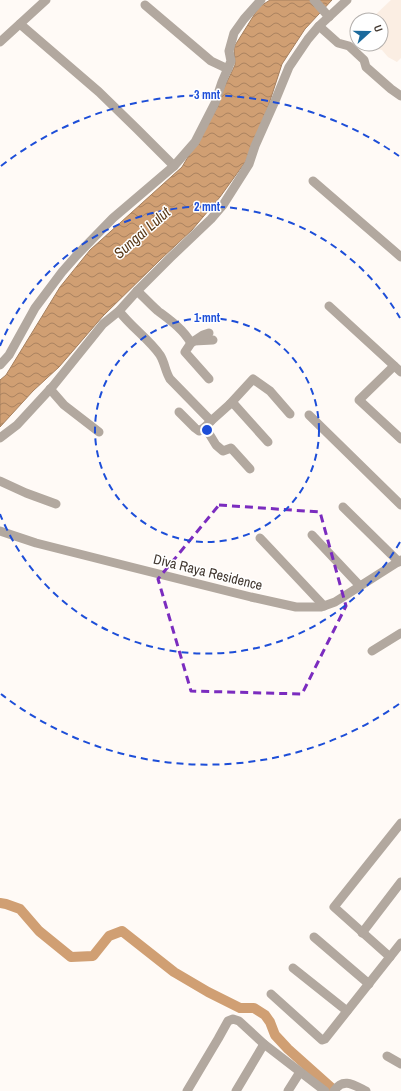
<svg xmlns="http://www.w3.org/2000/svg" width="401" height="1091" font-family="'Archivo Narrow',sans-serif">
  <style>
    .built { fill: #fbeee3 }
    .water { fill: url(#water-waves); stroke: #a5805f }
    .lines { fill: none; stroke-linecap: round; stroke-linejoin: round }
    .canal { stroke: #d09f73; stroke-width: 10 }
    .street { stroke: #b2a89f; stroke-width: 9 }
    .marked { fill: none; stroke: #7b2cbf; stroke-width: 3; stroke-dasharray: 8 5; stroke-linejoin: round }
    .ring { fill: none; stroke: #1d4ed8; stroke-width: 2; stroke-dasharray: 7 5 }
    .labels { text-anchor: middle; stroke-width: 3; stroke-linejoin: round; paint-order: stroke }
    .street-label { font-size: 14px; fill: #423830; stroke: #fff }
    .water-label { font-size: 15px; font-style: italic; fill: #583715; stroke: #fff }
    .centre { fill: #1d4ed8; stroke: #fff; stroke-width: 2 }
    .ring-label { font-size: 12px; text-anchor: middle; font-weight: bold; fill: #1d4ed8; stroke: #fff; stroke-width: 3; stroke-linejoin: round; paint-order: stroke }
  </style>
  <defs>
    <pattern id="water-waves" width="16" height="10" patternUnits="userSpaceOnUse"><rect width="16" height="10" fill="#d09f73"/><path d="M0 5q4-4 8 0t8 0" fill="none" stroke="#aa835f"/></pattern>
  </defs>
  <rect width="100%" height="100%" fill="#fffaf6"/>
  <polygon class="built" points="391,0 401,0 401,58 397,62 388,57 382,50 378,49 372,44 381,44 381,20 370,20"/>
  <polygon class="water" points="270,0 332,0 305,29 282,64 267,110 246,161 220,197 192,230 160,260 103,316 59,367 33,391 0,427 0,380 6,375 60,287 90,250 182,167 218,106 223,90 235,65 234,47 259,7"/>
  <g class="lines">
    <polyline class="canal" points="0,903 6,904 20,909 39,931 71,957 93,956 109,936 122,931 174,972 208,992 240,1008 254,1008 265,1015 270,1022 275,1035 288,1049 335,1091"/>
    <g class="street">
      <polyline points="314,0 329,17"/>
      <polyline points="145,5 211,61 228,69"/>
      <polyline points="20,24 99,92 137,129 174,166"/>
      <polyline points="319,26 338,43 349,46 364,60 366,67 391,89 401,96"/>
      <polyline points="0,42 46,0"/>
      <polyline points="313,181 401,257"/>
      <path d="M 137,291 C 144,297 151,305 158,311 C 170,320 183,329 191,343 L 185,352 L 209,379"/>
      <polyline points="329,306 401,372"/>
      <path d="M 119,311 C 131,327 149,339 160,355 C 165,363 165,371 170,379 L 211,421 L 230,404 L 233,403 L 268,442"/>
      <polyline points="194,341 213,340"/>
      <polyline points="191,343 203,335 209,333"/>
      <polyline points="0,365 9,355 35,308 62,272 77,255 113,218 174,166 195,142 215,103 222,82 231,61 229,51 234,33 244,19 261,0"/>
      <polyline points="394,366 359,400 401,439"/>
      <polyline points="50,389 64,405 99,432"/>
      <polyline points="230,404 253,379 270,391 290,414"/>
      <polyline points="179,412 195,428 199,431 205,427"/>
      <polyline points="309,415 401,505"/>
      <polyline points="211,421 205,427 216,445 223,451 231,448 250,469"/>
      <polyline points="0,438 17,425 53,386 103,324 119,311 137,291 170,258 211,219 223,205 249,164 255,146 275,101 289,67 308,39 319,26 347,0"/>
      <polyline points="0,481 26,493 56,504"/>
      <polyline points="343,507 399,562"/>
      <polyline points="0,531 36,543 131,567 251,597 296,607 321,607 335,602 401,560"/>
      <polyline points="312,535 360,586"/>
      <polyline points="260,538 324,606"/>
      <polyline points="372,651 401,633"/>
      <polyline points="362,933 401,882"/>
      <polyline points="314,937 369,984"/>
      <polyline points="390,957 334,907 401,823"/>
      <polyline points="293,968 347,1011"/>
      <polyline points="271,994 322,1040 325,1039 401,943"/>
      <polyline points="387,1056 401,1064"/>
      <polyline points="187,1091 218,1039 228,1021 233,1019 239,1021 264,1044 325,1091"/>
      <polyline points="236,1091 264,1044"/>
      <polyline points="288,1091 300,1072"/>
      <path d="M 334,1091 C 343,1077 354,1085 366,1091"/>
    </g>
  </g>
  <path class="marked" d="M 219,505 L 320,512 L 346,606 L 302,694 L 191,691 L 158,579 Z"/>
  <g class="ring">
    <circle cx="207" cy="430" r="112"/>
    <path d="M400 542A223 223 0 0 1 0 514M0 346A223 223 0 0 1 400 318"/>
    <path d="M399 704A335 335 0 0 1 1 694M1 166A335 335 0 0 1 399 156"/>
  </g>
  <g class="labels">
    <g class="street-label">
      <text transform="translate(208 572) rotate(14)" y="5">Diva Raya Residence</text>
    </g>
    <g class="water-label">
      <text transform="translate(142 233) rotate(-41)" y="5">Sungai Lulut</text>
    </g>
  </g>
  <circle cx="207" cy="430" r="6" class="centre"/>
  <g class="ring-label">
    <text x="207" y="99">3 mnt</text>
    <text x="207" y="211">2 mnt</text>
    <text x="207" y="322">1 mnt</text>
  </g>
  <g transform="translate(369 32) rotate(69)"><circle r="19" fill="#ffffff" stroke="#b3afac"/>
  <path d="M0-3L7 15L0 10L-7 15Z" fill="#1c6a9c"/>
  <text y="-6" font-size="11" font-weight="bold" text-anchor="middle" fill="#423830">U</text>
  </g>
</svg>
